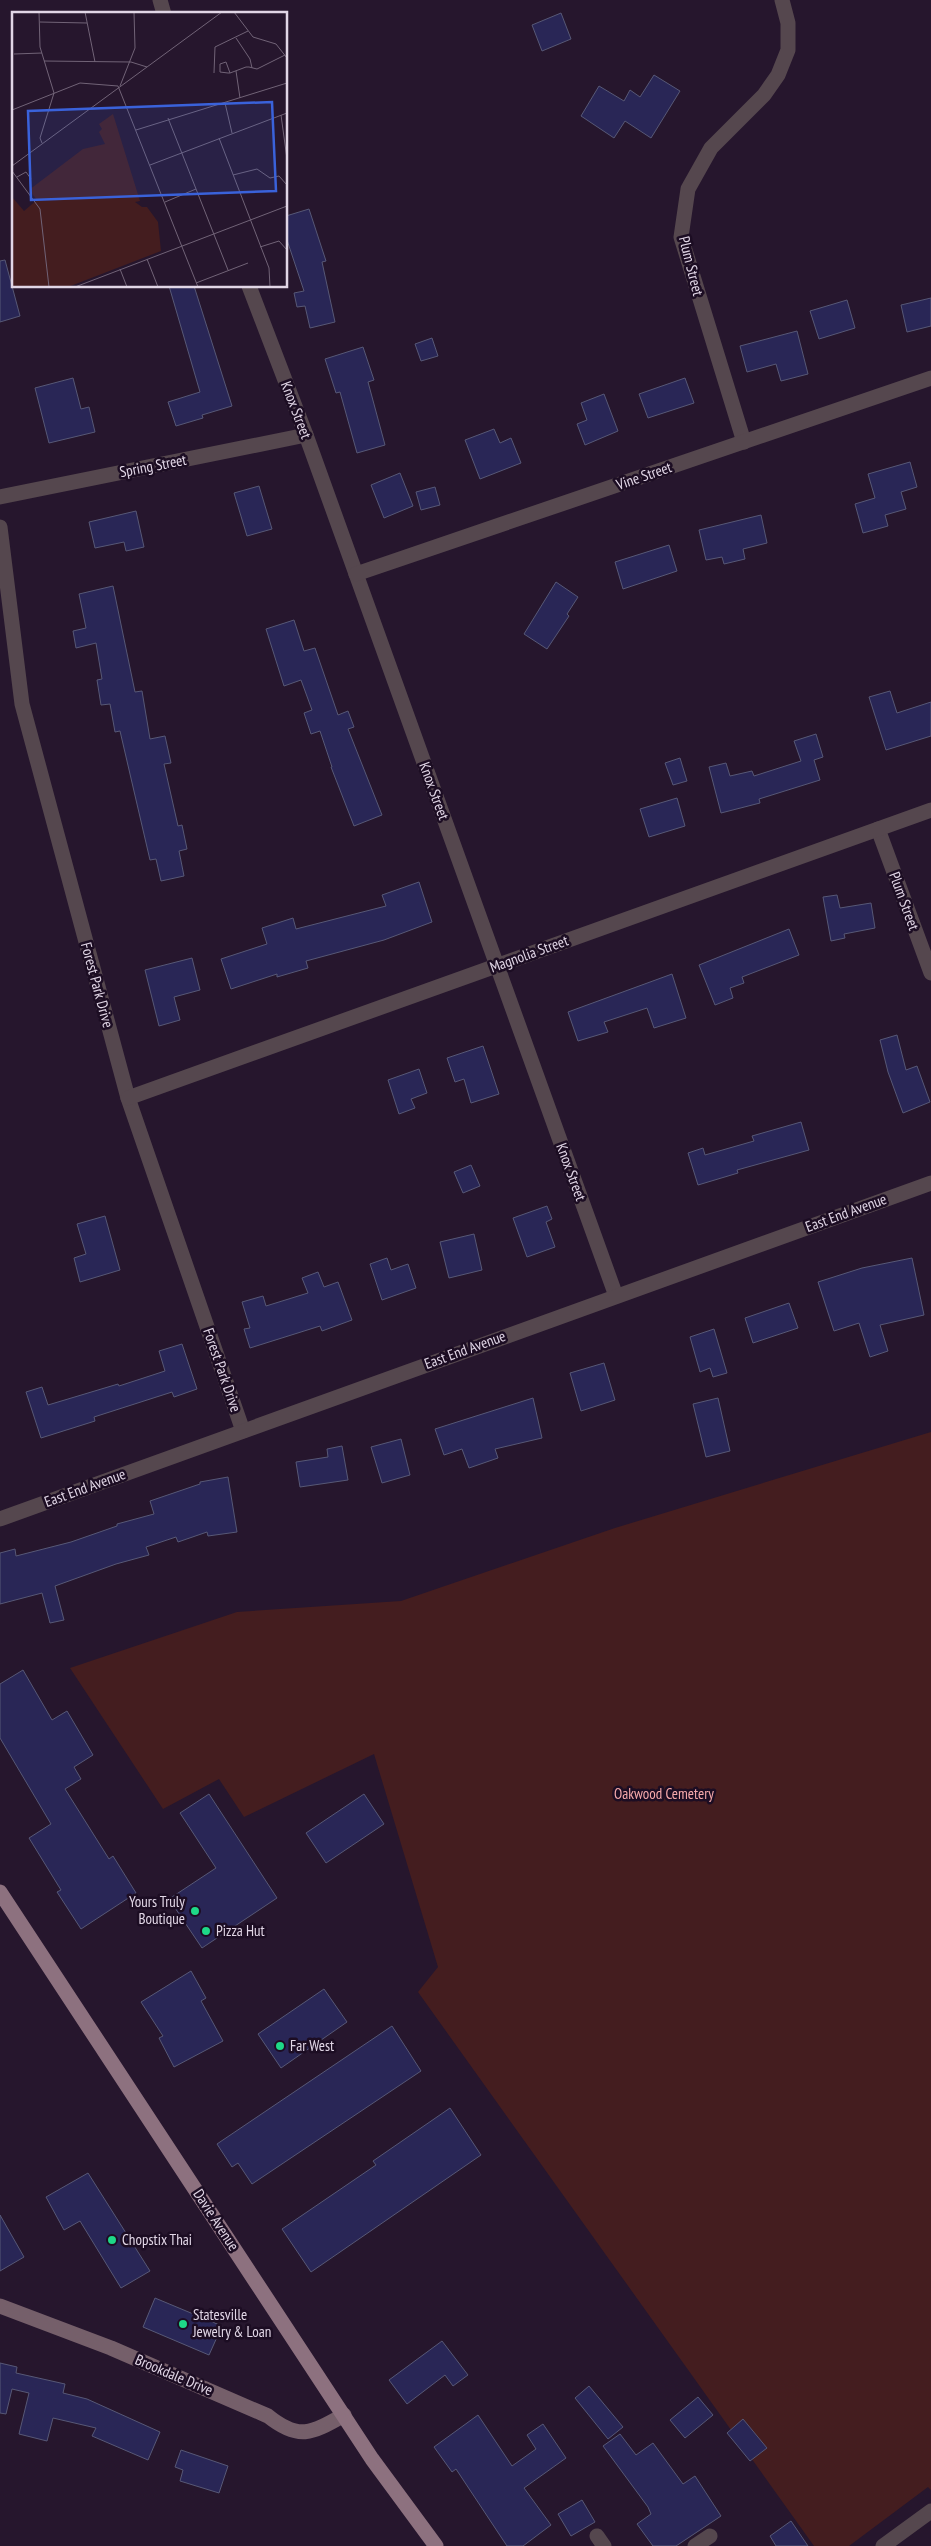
<svg xmlns="http://www.w3.org/2000/svg" width="931" height="2546" font-family="'PT Sans Narrow',sans-serif">
  <style>
    .green { fill: #441d1f }
    .building { fill: #292656; stroke: #575876 }
    .lines { fill: none; stroke-linecap: round; stroke-linejoin: round }
    .minor { stroke: #55474e; stroke-width: 15 }
    .tertiary { stroke: #55474e; stroke-width: 15 }
    .secondary { stroke: #755f6a; stroke-width: 15 }
    .primary { stroke: #8d717f; stroke-width: 15 }
    .poi-dot { fill: #1ed888; stroke: #1c0d23; stroke-width: 2 }
    .labels { text-anchor: middle; stroke-width: 5; stroke-linejoin: round; paint-order: stroke }
    .street-label { font-size: 15px; fill: #e1d6e6; stroke: #1c0d23 }
    .park-label { font-size: 15px; fill: #f6a9ab; stroke: #1c0d23 }
    .poi-label { font-size: 15px; fill: #e1d6e6; stroke: #1c0d23; text-anchor: start }
    .inset-road { fill: none; stroke: #716377; stroke-width: 1 }
    .view { fill: #3a62da; fill-opacity: 0.15; stroke: #3a62da; stroke-width: 2.5 }
    .inset-edge { fill: none; stroke: #e1d6e6; stroke-width: 2.5 }
  </style>
  <rect width="100%" height="100%" fill="#26162d"/>
  <polygon class="green" points="931,1432 931,2490 928,2487 849,2546 814,2546 418,1992 438,1967 374,1754 244,1817 219,1779 163,1809 70,1668 237,1612 401,1601 615,1528"/>
  <g class="building">
    <polygon points="561,13 571,39 542,51 532,25"/>
    <polygon points="654,75 680,91 651,138 625,121 614,138 581,116 599,86 624,101 630,90 640,97"/>
    <polygon points="309,209 326,261 322,262 335,322 310,328 305,306 297,307 294,293 304,291 286,237 286,216"/>
    <polygon points="5,260 20,316 0,322 0,261"/>
    <polygon points="169,286 194,286 232,406 202,415 203,418 176,426 168,402 200,392"/>
    <polygon points="931,298 931,326 907,332 901,305"/>
    <polygon points="847,300 855,328 819,339 810,311"/>
    <polygon points="797,331 808,374 781,381 776,364 747,372 740,346"/>
    <polygon points="432,338 438,356 421,361 415,344"/>
    <polygon points="363,347 374,380 368,382 385,445 357,453 340,392 336,393 325,359"/>
    <polygon points="73,378 81,409 89,407 95,432 49,443 35,388"/>
    <polygon points="685,378 694,403 648,418 639,394"/>
    <polygon points="604,394 618,431 585,445 577,424 587,420 581,403"/>
    <polygon points="494,429 500,443 511,438 521,463 480,479 465,440"/>
    <polygon points="910,462 917,487 901,492 906,509 885,515 888,526 863,533 855,504 875,498 868,474"/>
    <polygon points="400,473 413,506 384,518 371,485"/>
    <polygon points="259,486 272,529 247,536 234,493"/>
    <polygon points="435,487 440,505 421,510 416,492"/>
    <polygon points="136,511 144,547 126,551 124,542 95,548 89,522"/>
    <polygon points="761,515 767,543 743,549 745,559 724,564 722,557 706,560 699,530"/>
    <polygon points="669,545 677,571 623,589 615,562"/>
    <polygon points="556,582 578,597 567,614 569,616 547,649 524,634"/>
    <polygon points="113,586 135,692 142,691 150,739 165,736 171,763 164,764 178,826 182,825 187,849 179,851 184,876 161,881 156,859 150,860 120,731 115,732 110,704 101,705 97,680 102,679 96,643 76,648 73,631 86,628 79,594"/>
    <polygon points="294,620 304,651 315,648 338,715 348,711 354,727 348,729 382,815 354,826 331,767 332,767 320,731 311,734 304,713 312,710 301,680 284,686 266,629"/>
    <polygon points="890,691 897,713 931,702 931,736 886,750 869,697"/>
    <polygon points="816,734 823,757 814,760 820,780 759,799 760,803 721,813 709,767 726,763 730,776 752,771 754,776 801,761 794,741"/>
    <polygon points="680,758 687,781 673,785 665,763"/>
    <polygon points="677,798 685,826 649,837 640,809"/>
    <polygon points="419,882 432,922 384,940 306,961 308,968 277,977 277,974 231,989 221,959 267,944 262,928 293,918 296,929 386,906 382,895"/>
    <polygon points="837,895 840,908 871,903 875,928 844,934 845,938 831,941 823,897"/>
    <polygon points="789,929 799,955 742,977 744,983 730,988 733,998 715,1005 699,965"/>
    <polygon points="192,958 200,990 174,997 180,1020 159,1026 145,970"/>
    <polygon points="672,974 686,1018 654,1028 647,1008 604,1022 608,1032 578,1041 568,1012"/>
    <polygon points="897,1035 906,1070 917,1066 930,1102 903,1113 888,1072 880,1040"/>
    <polygon points="483,1046 499,1094 471,1103 464,1079 455,1082 447,1058"/>
    <polygon points="419,1069 427,1093 411,1099 415,1108 399,1114 388,1080"/>
    <polygon points="801,1122 809,1150 737,1170 738,1173 698,1185 688,1153 703,1148 705,1155 754,1141 752,1136"/>
    <polygon points="471,1165 480,1186 463,1193 454,1172"/>
    <polygon points="547,1206 552,1219 546,1222 555,1247 527,1257 513,1218"/>
    <polygon points="105,1216 120,1270 80,1282 74,1258 86,1254 77,1224"/>
    <polygon points="474,1234 482,1270 449,1278 440,1242"/>
    <polygon points="387,1258 391,1270 408,1264 416,1288 382,1300 370,1264"/>
    <polygon points="912,1258 924,1315 880,1325 888,1351 870,1357 859,1323 834,1331 818,1282 862,1268"/>
    <polygon points="318,1272 324,1287 338,1282 352,1320 322,1331 320,1326 250,1348 244,1329 250,1328 242,1302 263,1296 266,1306 308,1293 302,1278"/>
    <polygon points="789,1303 798,1328 753,1343 745,1318"/>
    <polygon points="714,1329 727,1373 713,1377 710,1368 700,1372 690,1337"/>
    <polygon points="182,1344 197,1389 174,1397 172,1392 94,1417 95,1421 41,1438 26,1392 42,1387 48,1405 118,1384 119,1386 165,1371 159,1351"/>
    <polygon points="604,1363 615,1400 581,1411 570,1373"/>
    <polygon points="533,1398 542,1438 495,1449 498,1458 469,1468 462,1449 444,1455 435,1429"/>
    <polygon points="718,1398 730,1451 706,1457 693,1404"/>
    <polygon points="401,1439 410,1475 382,1483 371,1447"/>
    <polygon points="342,1446 348,1480 300,1487 296,1462 328,1457 327,1449"/>
    <polygon points="228,1477 237,1532 208,1536 207,1532 178,1542 176,1537 146,1547 149,1555 116,1564 55,1586 64,1620 50,1623 42,1593 0,1604 0,1553 15,1549 16,1556 71,1542 117,1526 117,1524 154,1514 150,1501 200,1484 200,1482"/>
    <polygon points="23,1670 52,1720 67,1711 93,1755 74,1767 81,1779 65,1789 109,1859 113,1856 136,1893 81,1929 57,1892 61,1890 29,1838 51,1824 0,1738 0,1684"/>
    <polygon points="209,1794 277,1898 202,1948 169,1899 216,1868 180,1813"/>
    <polygon points="364,1794 384,1824 326,1863 306,1833"/>
    <polygon points="191,1971 206,1998 201,2001 223,2041 174,2067 159,2038 163,2036 141,2002"/>
    <polygon points="324,1989 347,2022 281,2068 258,2034"/>
    <polygon points="392,2026 421,2071 252,2184 238,2163 232,2167 217,2144"/>
    <polygon points="450,2108 481,2155 311,2272 282,2229 376,2165 373,2161"/>
    <polygon points="88,2173 150,2271 121,2288 80,2221 64,2230 46,2197"/>
    <polygon points="0,2215 24,2257 0,2271"/>
    <polygon points="155,2298 222,2326 209,2355 143,2327"/>
    <polygon points="442,2341 468,2375 453,2386 445,2375 407,2404 389,2380"/>
    <polygon points="0,2363 17,2367 16,2373 65,2384 63,2393 87,2399 160,2432 148,2460 92,2436 96,2428 53,2418 47,2441 19,2434 29,2393 12,2389 6,2414 0,2413"/>
    <polygon points="589,2386 623,2427 608,2439 575,2398"/>
    <polygon points="698,2397 713,2415 685,2438 670,2420"/>
    <polygon points="478,2415 512,2466 536,2449 527,2435 543,2424 566,2458 524,2488 551,2525 523,2546 507,2546 456,2469 452,2472 434,2447"/>
    <polygon points="743,2419 767,2448 750,2461 727,2433"/>
    <polygon points="620,2434 636,2455 653,2443 683,2484 695,2476 721,2516 676,2546 653,2546 637,2524 651,2514 648,2507 603,2446"/>
    <polygon points="181,2450 228,2466 219,2493 180,2481 183,2470 175,2467"/>
    <polygon points="582,2500 595,2522 571,2536 558,2514"/>
    <polygon points="791,2521 808,2546 776,2546 770,2536"/>
  </g>
  <g class="lines">
    <g class="minor">
      <polyline points="160,0 164,14"/>
      <polyline points="249,286 306,435 616,1296"/>
      <polyline points="744,442 681,237 688,189 711,148 764,95 778,75 788,50 788,23 782,0"/>
      <polyline points="0,497 306,435"/>
      <polyline points="0,527 22,704 128,1098 243,1431"/>
      <polyline points="356,574 931,378"/>
      <polyline points="878,829 931,973"/>
      <polyline points="128,1098 931,810"/>
      <polyline points="597,2536 604,2546"/>
      <polyline points="695,2546 710,2536"/>
      <polyline points="883,2546 931,2511"/>
    </g>
    <polyline class="tertiary" points="0,1519 931,1183"/>
    <path class="secondary" d="M 0,2306 L 111,2348 L 268,2416 C 299,2441 312,2433 344,2415"/>
    <polyline class="primary" points="0,1892 372,2459 436,2546"/>
  </g>
  <g class="poi-dot">
    <circle cx="195" cy="1911" r="5"/>
    <circle cx="206" cy="1931" r="5"/>
    <circle cx="280" cy="2046" r="5"/>
    <circle cx="112" cy="2240" r="5"/>
    <circle cx="183" cy="2324" r="5"/>
  </g>
  <g class="labels">
    <g class="street-label">
      <text transform="translate(691 266) rotate(76)" y="5">Plum Street</text>
      <text transform="translate(296 410) rotate(69)" y="5">Knox Street</text>
      <text transform="translate(153 466) rotate(-11)" y="5">Spring Street</text>
      <text transform="translate(644 476) rotate(-19)" y="5">Vine Street</text>
      <text transform="translate(434 791) rotate(70)" y="5">Knox Street</text>
      <text transform="translate(904 901) rotate(70)" y="5">Plum Street</text>
      <text transform="translate(529 954) rotate(-20)" y="5">Magnolia Street</text>
      <text transform="translate(97 985) rotate(75)" y="5">Forest Park Drive</text>
      <text transform="translate(571 1172) rotate(70)" y="5">Knox Street</text>
      <text transform="translate(846 1213) rotate(-20)" y="5">East End Avenue</text>
      <text transform="translate(465 1350) rotate(-20)" y="5">East End Avenue</text>
      <text transform="translate(222 1370) rotate(71)" y="5">Forest Park Drive</text>
      <text transform="translate(85 1488) rotate(-20)" y="5">East End Avenue</text>
      <text transform="translate(216 2220) rotate(57)" y="5">Davie Avenue</text>
      <text transform="translate(174 2375) rotate(23)" y="5">Brookdale Drive</text>
    </g>
    <g class="park-label">
      <text x="664" y="1799">Oakwood Cemetery</text>
    </g>
    <g class="poi-label">
      <text x="185" y="1907" text-anchor="end">Yours Truly<tspan x="185" dy="17">Boutique</tspan></text>
      <text x="216" y="1936">Pizza Hut</text>
      <text x="290" y="2051">Far West</text>
      <text x="122" y="2245">Chopstix Thai</text>
      <text x="193" y="2320">Statesville<tspan x="193" dy="17">Jewelry &amp; Loan</tspan></text>
    </g>
  </g>
  <g transform="translate(12 12)">
    <rect width="275" height="275" fill="#26162d"/>
    <path d="M 101,102 L 128,189 L 123,190 L 130,195 L 135,195 L 146,210 L 149,239 L 56,275 L 0,275 L 0,185 L 12,199 L 25,188 L 17,178 L 71,137 L 93,132 L 87,120 L 90,117 L 87,112 Z" fill="#441d1f"/>
    <path class="inset-road" d="M 27,0 L 28,35 L 42,81 L 28,126 L 30,131M 73,0 L 83,50M 222,0 L 241,25 L 264,32 L 275,46M 28,10 L 75,11M 224,26 L 238,47 L 240,56M 2,42 L 30,41M 32,49 L 119,50 L 135,55M 224,59 L 228,86M 202,61 L 203,35 L 236,19M 218,61 L 214,50 L 208,52 L 208,60 L 216,61 L 218,61 L 234,55 L 237,55 L 245,57 L 273,43M 108,74 L 123,36 L 122,0M 213,91 L 220,121M 0,98 L 68,71 L 106,74 L 186,275M 269,103 L 275,147M 156,106 L 216,258M 124,118 L 275,71M 207,126 L 257,256 L 258,275M 138,153 L 275,101M 0,154 L 210,0M 0,159 L 28,197 L 37,275M 221,163 L 245,157 L 258,166 L 267,164 L 275,173M 5,165 L 14,160 L 19,167M 153,190 L 184,177M 248,235 L 267,229 L 275,238M 135,247 L 146,275M 108,257 L 115,275M 184,271 L 236,251M 63,275 L 275,194"/>
    <path class="view" d="M 260,90 L 264,179 L 19,188 L 16,99 Z"/>
    <rect width="275" height="275" class="inset-edge"/>
  </g>
</svg>
